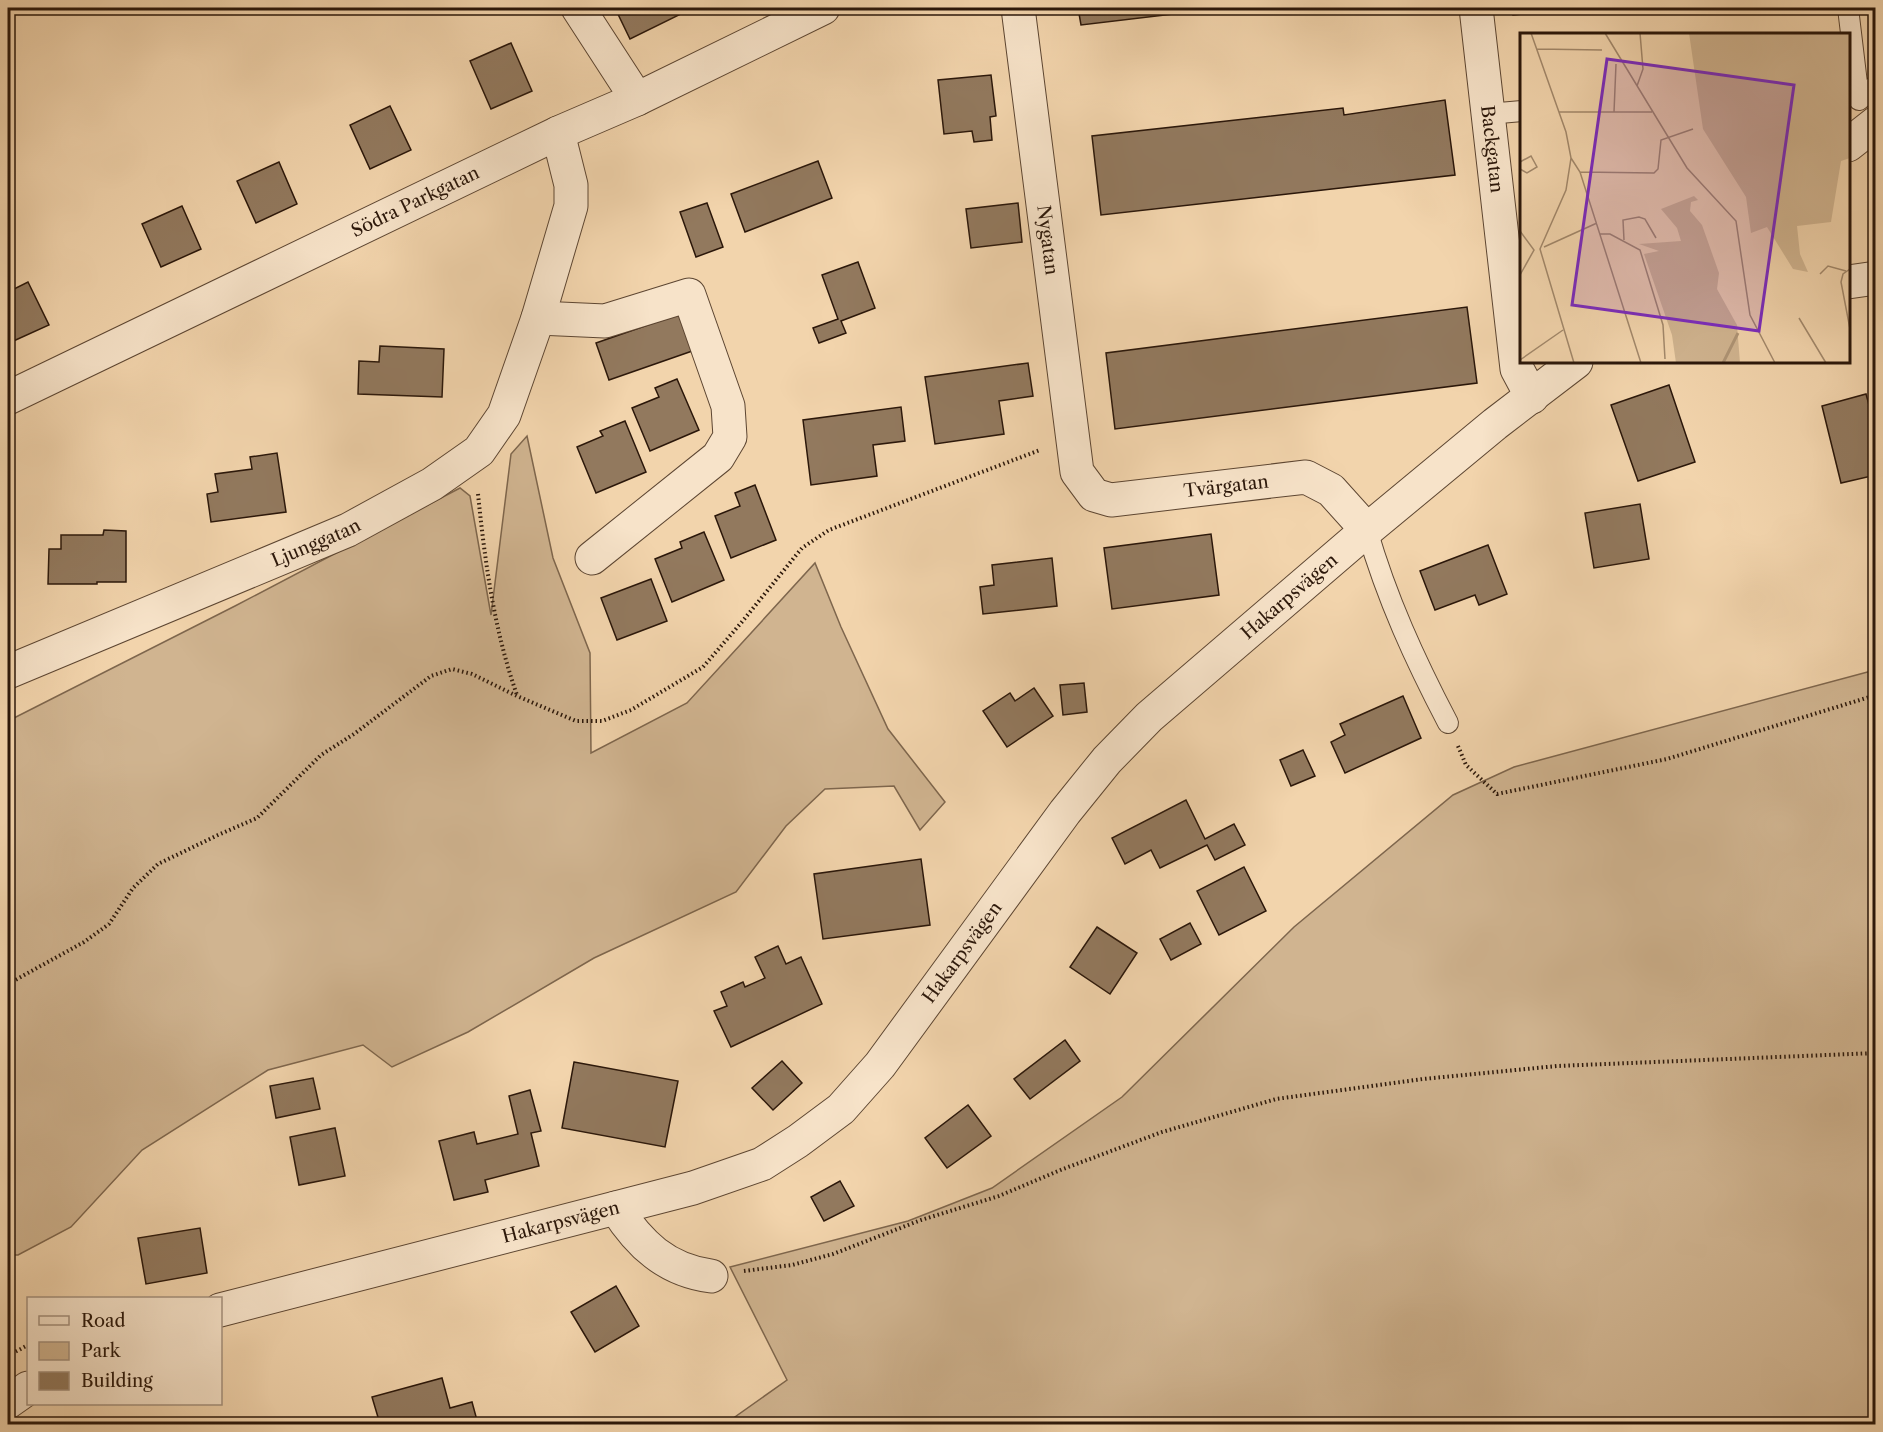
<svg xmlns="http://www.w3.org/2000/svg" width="1883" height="1432" font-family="'Libre Caslon Text',serif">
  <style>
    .green { fill: #d0b490; stroke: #7e664d; stroke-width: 1.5 }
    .building { fill: #92795e; stroke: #2b170a; stroke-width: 1.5 }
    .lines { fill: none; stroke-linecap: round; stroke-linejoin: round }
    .service-casing { stroke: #5d4632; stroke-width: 22 }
    .minor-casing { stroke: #5d4632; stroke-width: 35 }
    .tertiary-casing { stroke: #5d4632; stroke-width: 35 }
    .path { stroke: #2b170a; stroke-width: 4; stroke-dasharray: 1.5 3; stroke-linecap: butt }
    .service { stroke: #f7e3c9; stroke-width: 20 }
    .minor { stroke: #f7e3c9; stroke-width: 33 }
    .tertiary { stroke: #f7e3c9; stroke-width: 33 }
    .labels { text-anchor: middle; stroke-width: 5; stroke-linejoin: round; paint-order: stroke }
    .street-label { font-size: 18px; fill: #2b170a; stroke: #f7e3c9 }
    .inset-river { fill: none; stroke: #ae9475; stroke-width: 3 }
    .inset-road { fill: none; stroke: #a2886b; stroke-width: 1.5 }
    .view { fill: #7b2cbf; fill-opacity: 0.15; stroke: #7b2cbf; stroke-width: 3 }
    .inset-edge { fill: none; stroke: #2b170a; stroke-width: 3 }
  </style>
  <rect width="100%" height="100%" fill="#f2d4ac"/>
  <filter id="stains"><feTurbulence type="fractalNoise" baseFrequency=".00333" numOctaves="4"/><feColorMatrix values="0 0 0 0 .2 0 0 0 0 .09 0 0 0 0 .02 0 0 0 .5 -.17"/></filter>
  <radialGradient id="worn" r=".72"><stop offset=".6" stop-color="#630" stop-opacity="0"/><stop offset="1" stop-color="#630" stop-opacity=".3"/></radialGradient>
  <g class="green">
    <polygon points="527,436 553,558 590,653 591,753 687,703 815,563 841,627 888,729 945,802 920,830 894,786 825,789 786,826 736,892 594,958 468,1032 392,1067 363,1045 268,1070 142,1150 71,1227 18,1255 8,1255 8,721 235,606 460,488 470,496 491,615 511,454"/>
    <polygon points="1875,670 1875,1424 725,1424 787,1380 730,1267 908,1221 992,1188 1122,1097 1294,927 1453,795 1514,767"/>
  </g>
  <g class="building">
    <polygon points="615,8 681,8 683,13 630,39"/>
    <polygon points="1078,8 1224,8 1081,25"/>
    <polygon points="1512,8 1581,8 1513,15"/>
    <polygon points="511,43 532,91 491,109 470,61"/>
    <polygon points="991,75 996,116 990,117 992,140 974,142 972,131 944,134 938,80"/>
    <polygon points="1445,100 1455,175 1101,215 1092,136 1343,108 1344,115"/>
    <polygon points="390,106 411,150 370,169 350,125"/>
    <polygon points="818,161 832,198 745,232 731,194"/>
    <polygon points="279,162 297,204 256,223 237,181"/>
    <polygon points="707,203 723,247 696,257 680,212"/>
    <polygon points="1018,203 1022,242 971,248 966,209"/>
    <polygon points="182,206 201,249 161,267 142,224"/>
    <polygon points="858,262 875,308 841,321 846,333 819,343 813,328 838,319 822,275"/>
    <polygon points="28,282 49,325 9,343 8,292"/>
    <polygon points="1467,307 1477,383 1115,429 1106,353"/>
    <polygon points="685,312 698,349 609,380 596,343"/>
    <polygon points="380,346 444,349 442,397 358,394 359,361 379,362"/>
    <polygon points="1028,363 1033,396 999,401 1004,434 935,444 925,377"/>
    <polygon points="677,379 699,430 650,451 632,408 659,397 655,388"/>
    <polygon points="1669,385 1695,462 1638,481 1611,405"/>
    <polygon points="1866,394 1876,431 1876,475 1841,483 1822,406"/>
    <polygon points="901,407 905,441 873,445 877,476 811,485 803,420"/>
    <polygon points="625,421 646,472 596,493 577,447 603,436 600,431"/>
    <polygon points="277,453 286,512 211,522 207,494 218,492 215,474 252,469 250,457"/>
    <polygon points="755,485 776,540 731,558 715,516 740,506 735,493"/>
    <polygon points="1640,504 1649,559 1594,568 1585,513"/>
    <polygon points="104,530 126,531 126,582 97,582 97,584 48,584 49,549 61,549 61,535 103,535"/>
    <polygon points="704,532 724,580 672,602 655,559 682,548 680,542"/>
    <polygon points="1211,534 1219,595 1112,609 1104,548"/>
    <polygon points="1488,545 1507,594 1479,605 1475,595 1435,610 1420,571"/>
    <polygon points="1052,558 1057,606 983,614 980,587 994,585 992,565"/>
    <polygon points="651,579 667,621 617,640 601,598"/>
    <polygon points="1084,683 1087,712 1063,715 1060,685"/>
    <polygon points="1034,688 1053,716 1007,747 983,711 1010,693 1015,701"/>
    <polygon points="1403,696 1421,738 1345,773 1331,742 1345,735 1340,724"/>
    <polygon points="1303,750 1315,776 1291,786 1280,760"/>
    <polygon points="1186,800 1205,839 1234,824 1245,845 1215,860 1207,845 1160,868 1151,850 1125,864 1112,838"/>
    <polygon points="921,859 930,925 823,939 814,874"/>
    <polygon points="1244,867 1266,911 1219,935 1197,891"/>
    <polygon points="1190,923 1201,944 1171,960 1160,939"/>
    <polygon points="1097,927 1137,953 1110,994 1070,967"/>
    <polygon points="778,946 786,964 801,957 822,1004 731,1047 714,1011 727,1006 721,992 743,982 745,987 765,978 755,957"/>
    <polygon points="1065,1040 1080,1061 1030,1099 1014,1079"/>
    <polygon points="782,1061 802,1083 773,1110 752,1088"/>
    <polygon points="574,1062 678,1081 665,1147 562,1128"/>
    <polygon points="313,1078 320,1109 276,1118 270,1086"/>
    <polygon points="530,1090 541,1131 531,1133 539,1166 485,1180 488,1192 454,1200 439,1141 474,1132 477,1144 518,1134 509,1096"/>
    <polygon points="968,1105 991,1136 947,1168 925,1138"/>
    <polygon points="335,1128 345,1176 299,1185 290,1137"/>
    <polygon points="840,1181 854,1206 824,1221 811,1197"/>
    <polygon points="200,1228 207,1273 146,1284 138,1238"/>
    <polygon points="616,1286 639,1326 595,1352 571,1312"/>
    <polygon points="442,1378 450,1408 472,1402 478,1424 380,1424 372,1397"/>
  </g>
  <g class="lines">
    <g class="service-casing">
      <g id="service">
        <polyline points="1848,8 1859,100 1876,85"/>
        <polyline points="1488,114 1522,111"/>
        <path d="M 1367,530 C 1387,599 1415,660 1448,723"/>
      </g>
    </g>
    <g class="minor-casing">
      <g id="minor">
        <polyline points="578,8 637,99"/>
        <path id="s1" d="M 1018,8 L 1077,472 L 1094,495 L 1111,500 L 1306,477 L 1331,490 L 1367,530"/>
        <path id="s2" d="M 1476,8 L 1517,369 L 1532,397"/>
        <polyline points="1848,282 1876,278"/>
        <polyline points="538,318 605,321 689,295 728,406 730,437 718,457 592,558"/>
        <path id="s3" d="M 8,398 L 558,133 L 637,99 L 823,8"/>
        <path id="s4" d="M 8,672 L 348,530 L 432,484 L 479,451 L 504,415 L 538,318 L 571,206 L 571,185 L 558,133"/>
        <path d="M 616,1208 C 639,1244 666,1270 711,1276"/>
      </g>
    </g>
    <g class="tertiary-casing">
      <g id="tertiary">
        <polyline points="1848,145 1876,123"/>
        <path id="s5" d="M 220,1310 L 693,1188 L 762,1164 L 798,1141 L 841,1109 L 880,1065 L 1065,812 L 1107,760 L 1149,717 L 1367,530 L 1495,424 L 1576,362"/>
        <polyline points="8,1402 28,1388"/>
      </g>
    </g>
    <g class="path">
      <path d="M 478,494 C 485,562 494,630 517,695"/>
      <polyline points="1458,746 1466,765 1497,794 1667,759 1876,695"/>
      <polyline points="8,984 84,942 109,924 133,888 158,864 218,835 257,818 321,755 354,734 431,676 452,669 472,674 517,696 576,721 602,721 631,710 703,667 741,623 802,548 829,530 1040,450"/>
      <polyline points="744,1271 792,1265 833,1254 921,1220 999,1196 1063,1169 1162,1132 1276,1099 1423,1079 1557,1066 1876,1053"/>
      <polyline points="10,1358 13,1353 28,1345"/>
      <polyline points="1875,1424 1876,1423"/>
    </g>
    <use href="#service" class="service"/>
    <use href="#minor" class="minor"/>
    <use href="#tertiary" class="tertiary"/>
  </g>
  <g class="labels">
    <g class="street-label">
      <text dy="6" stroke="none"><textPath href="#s2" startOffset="142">Backgatan</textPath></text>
      <text dy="6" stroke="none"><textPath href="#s3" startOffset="452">Södra Parkgatan</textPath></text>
      <text dy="6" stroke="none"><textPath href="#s1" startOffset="234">Nygatan</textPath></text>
      <text dy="6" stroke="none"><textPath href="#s1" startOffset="630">Tvärgatan</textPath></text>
      <text dy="6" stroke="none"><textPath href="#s4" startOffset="334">Ljunggatan</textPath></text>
      <text dy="6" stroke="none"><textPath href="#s5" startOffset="1342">Hakarpsvägen</textPath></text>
      <text dy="6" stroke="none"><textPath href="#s5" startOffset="856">Hakarpsvägen</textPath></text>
      <text dy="6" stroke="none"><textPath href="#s5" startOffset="352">Hakarpsvägen</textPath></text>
    </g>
  </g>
  <g transform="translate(1520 33)">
    <rect width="330" height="330" fill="#f2d4ac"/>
    <path d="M 169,0 L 330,0 L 330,125 L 321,128 L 311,189 L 277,193 L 280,221 L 288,239 L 273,236 L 247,194 L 231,200 L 226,164 L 183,96 ZM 174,163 L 178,167 L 171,169 L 170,178 L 182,192 L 199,240 L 197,256 L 217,292 L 220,330 L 156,330 L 152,302 L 124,221 L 139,218 L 119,211 L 161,208 L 157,195 L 141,176 Z" fill="#d0b490"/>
    <path class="inset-river" d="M 203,330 L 218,300"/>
    <path class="inset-road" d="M 11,0 L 46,99 L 51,125 L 46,157 L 20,216 L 54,330M 85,0 L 167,135 L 216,188 L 230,282 L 255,330M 17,16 L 82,17M 117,53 L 123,36 L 120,0M 39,79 L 132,79M 94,79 L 96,31M 51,125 L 60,139 L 121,330M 0,129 L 11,123 L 17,134 L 7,140 L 0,136M 60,139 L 134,140 L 138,136 L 141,107 L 173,96M 0,198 L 14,217 L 0,242M 80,201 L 90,201 L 120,217 L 143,292 L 145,326M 104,207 L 103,187 L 119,184 L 125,186 L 136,205M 24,214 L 77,190M 330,236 L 323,241 L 321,249 L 330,296M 300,241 L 308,233 L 326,238M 279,285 L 306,330M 0,327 L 43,297"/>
    <path class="view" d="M 87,26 L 274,52 L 239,298 L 52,272 Z"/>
    <rect width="330" height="330" class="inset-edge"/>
  </g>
  <rect width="1883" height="1432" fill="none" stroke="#f2d4ac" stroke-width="30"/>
  <rect x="9" y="9" width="1865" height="1414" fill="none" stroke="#2b170a" stroke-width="3"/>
  <rect x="15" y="15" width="1853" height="1402" fill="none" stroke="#2b170a" stroke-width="1.5"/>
  <rect x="27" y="1297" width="195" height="108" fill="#f7e3c9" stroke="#a5917d" stroke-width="1.5"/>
  <rect x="39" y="1316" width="30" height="9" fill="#f7e3c9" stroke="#a5917d" stroke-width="1.5"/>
  <text x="81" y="1327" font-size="18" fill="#2b170a">Road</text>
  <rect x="39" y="1342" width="30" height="18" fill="#d0b490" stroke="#a5917d" stroke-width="1.5"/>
  <text x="81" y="1357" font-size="18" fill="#2b170a">Park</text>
  <rect x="39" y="1372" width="30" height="18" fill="#92795e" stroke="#a5917d" stroke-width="1.5"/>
  <text x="81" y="1387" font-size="18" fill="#2b170a">Building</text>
  <rect width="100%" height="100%" filter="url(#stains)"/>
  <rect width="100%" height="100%" fill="url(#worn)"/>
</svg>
